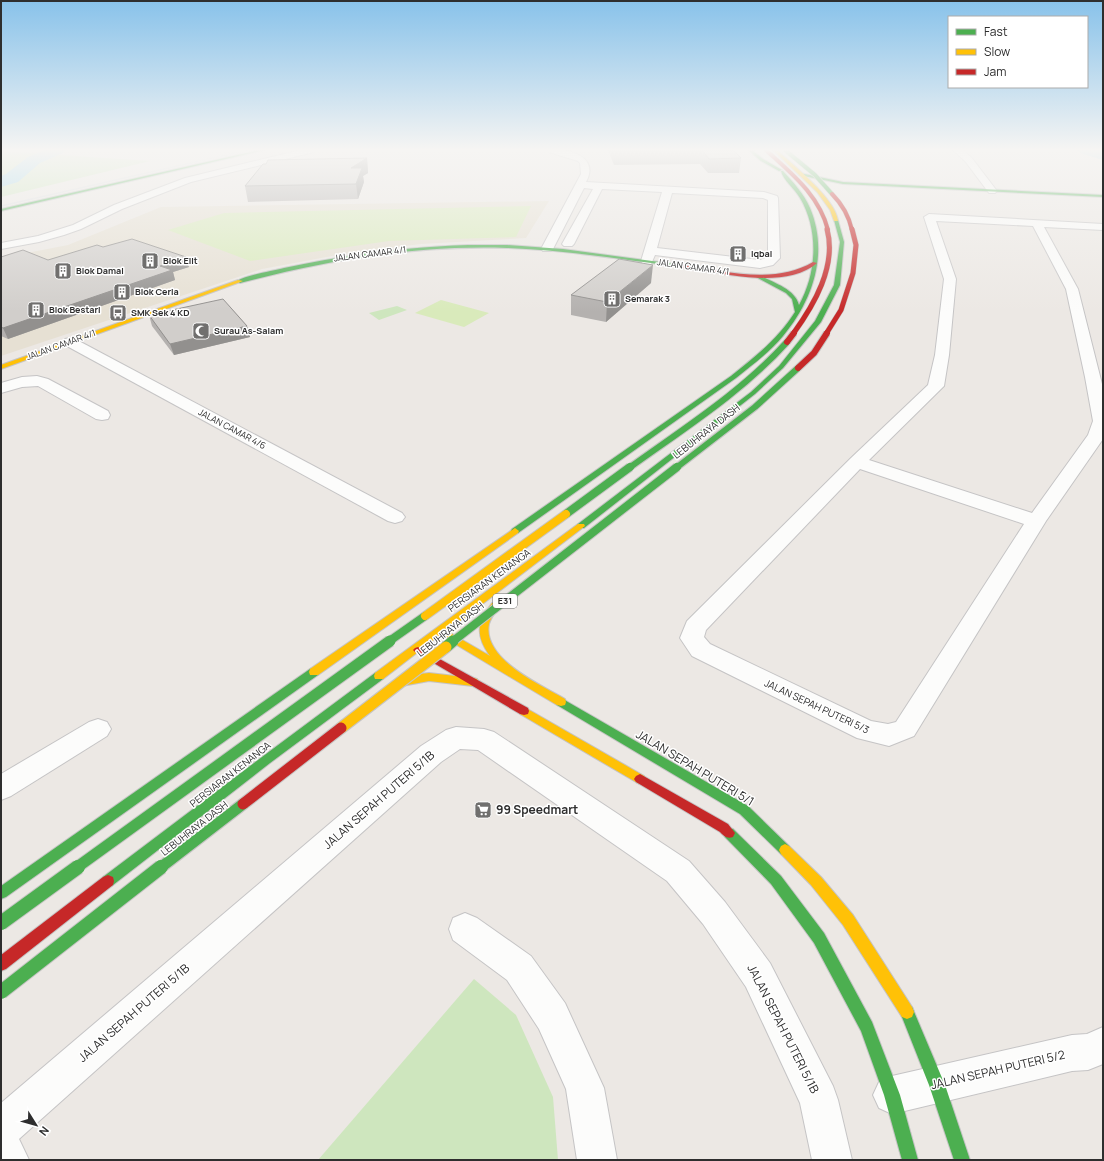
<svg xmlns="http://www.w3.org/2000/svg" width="1104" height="1161" font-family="Manrope,sans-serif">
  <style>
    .education { fill: #e6e0d3 }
    .green { fill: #cee6be }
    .pitch { fill: #d9eabb }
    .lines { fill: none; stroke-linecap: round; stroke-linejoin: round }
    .river { fill: #99d6ec; fill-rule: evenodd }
    .street-casing { stroke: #c5c4c5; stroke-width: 2 }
    .fast-casing { stroke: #c5c4c5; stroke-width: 2 }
    .slow-casing { stroke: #c5c4c5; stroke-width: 2 }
    .jam-casing { stroke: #c5c4c5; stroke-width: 2 }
    .street { fill: #fcfcfb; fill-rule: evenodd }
    .fast { fill: #4caf50; fill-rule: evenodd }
    .slow { fill: #ffc107; fill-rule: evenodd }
    .jam { fill: #c62828; fill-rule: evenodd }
    .rail { stroke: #dfdfe1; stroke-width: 1.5 }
    .fast-bridge-far4-casing { stroke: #c6c5c4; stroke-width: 5; stroke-linecap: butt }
    .fast-bridge-far3-casing { stroke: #c6c5c4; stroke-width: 8; stroke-linecap: butt }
    .fast-bridge-far2-casing { stroke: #c6c5c4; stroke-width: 10; stroke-linecap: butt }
    .fast-bridge-far1-casing { stroke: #c6c5c4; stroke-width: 13; stroke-linecap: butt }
    .fast-bridge-casing { stroke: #c6c5c4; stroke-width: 16; stroke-linecap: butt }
    .slow-bridge-far1-casing { stroke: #c6c5c4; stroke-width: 10; stroke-linecap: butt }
    .slow-bridge-casing { stroke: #c6c5c4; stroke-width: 13; stroke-linecap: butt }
    .jam-bridge-far3-casing { stroke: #c6c5c4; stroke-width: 5; stroke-linecap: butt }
    .jam-bridge-far2-casing { stroke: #c6c5c4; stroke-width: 6; stroke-linecap: butt }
    .jam-bridge-far1-casing { stroke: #c6c5c4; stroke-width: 8; stroke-linecap: butt }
    .jam-bridge-casing { stroke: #c6c5c4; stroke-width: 13; stroke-linecap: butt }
    .fast-bridge-far4 { stroke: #4caf50; stroke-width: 4 }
    .fast-bridge-far3 { stroke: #4caf50; stroke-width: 6 }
    .fast-bridge-far2 { stroke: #4caf50; stroke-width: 8 }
    .fast-bridge-far1 { stroke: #4caf50; stroke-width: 11 }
    .fast-bridge { stroke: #4caf50; stroke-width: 14 }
    .slow-bridge-far1 { stroke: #ffc107; stroke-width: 8 }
    .slow-bridge { stroke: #ffc107; stroke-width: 11 }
    .jam-bridge-far3 { stroke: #c62828; stroke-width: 4 }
    .jam-bridge-far2 { stroke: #c62828; stroke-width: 5 }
    .jam-bridge-far1 { stroke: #c62828; stroke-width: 6 }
    .jam-bridge { stroke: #c62828; stroke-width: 11 }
    .wall { fill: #b4b1af }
    .shaded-wall { fill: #92908e }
    .building { fill: #d1cecb; stroke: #92908e }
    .labels { text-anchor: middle; stroke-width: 3; stroke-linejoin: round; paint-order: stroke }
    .far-street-label { font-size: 9px; fill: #2e2e2e; stroke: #fff }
    .far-poi-label { font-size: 9px; font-weight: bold; fill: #2e2e2e; stroke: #fff; text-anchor: start }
    .shield { fill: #fff; stroke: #6d6d6d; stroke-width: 1 }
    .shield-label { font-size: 9px; font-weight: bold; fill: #2e2e2e }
    .street-label { font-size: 10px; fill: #2e2e2e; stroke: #fff }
    .near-street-label { font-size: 12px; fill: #2e2e2e; stroke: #fff }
    .near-poi-label { font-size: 12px; font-weight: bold; fill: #2e2e2e; stroke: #fff; text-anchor: start }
  </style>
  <rect width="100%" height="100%" fill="#ece8e4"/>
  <polygon class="education" points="549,201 526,238 421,244 348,253 262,269 1,356 1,258 68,245 161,207"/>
  <g class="green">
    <polygon points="1,151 150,161 1,197"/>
    <polygon points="397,306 407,310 379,320 369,313"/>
    <polygon points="474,979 516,1015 553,1097 558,1160 318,1160"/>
  </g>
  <g class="pitch">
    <polygon points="531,206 516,237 389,241 250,261 168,230 224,213"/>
    <polygon points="441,300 489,313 464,327 415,313"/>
  </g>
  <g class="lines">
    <g class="river">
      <polygon points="45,150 66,150 63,153 40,163 18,182 1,187 1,176 6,174 28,157"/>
      <polygon points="1077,150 1103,150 1103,160 1080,153"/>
    </g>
    <g class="street-casing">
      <g id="street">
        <polygon points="301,150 315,150 314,152 191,182 122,209 81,229 64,235 39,242 1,249 1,243 38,236 73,225 114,205 185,178"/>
        <path d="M 548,150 C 568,148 600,156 586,182 L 764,192 L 777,196 L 778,198 L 780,258 L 773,265 L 760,268 L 655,255 L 651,264 L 643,264 L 641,261 L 662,192 L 602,189 L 574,244 L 572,246 L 564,246 L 562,244 L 593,189 L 584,188 L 553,249 L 551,251 L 543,251 L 541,249 L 581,174 L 580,163 L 578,161 L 549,152 ZM 672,193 L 763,198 L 768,200 L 768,257 L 760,260 L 657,248 Z"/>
        <polygon points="953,150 962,150 971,157 997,191 995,193 989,193 965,161"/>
        <path d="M 929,214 L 1103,224 L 1103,230 L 1044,227 L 1078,289 L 1103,388 L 1103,439 L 1046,521 L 914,736 L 889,746 L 857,738 L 692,656 L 680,638 L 687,621 L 851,458 L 928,385 L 935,355 L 944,279 L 924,217 ZM 936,221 L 1033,226 L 1066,289 L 1085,377 L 1093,421 L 1088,435 L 1032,513 L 869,460 L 944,386 L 949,355 L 956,279 ZM 860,469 L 1024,524 L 896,722 L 888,724 L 871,721 L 710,644 L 704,637 L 706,630 Z"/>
        <polygon points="70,338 75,339 402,513 405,517 402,521 395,523 388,521 65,345 63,342 65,339"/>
        <polygon points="37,376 48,379 108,411 110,415 108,419 102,420 96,419 38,386 22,387 1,393 1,383 22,377"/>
        <polygon points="98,719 107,722 111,729 107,736 11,796 1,800 1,774 89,722"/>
        <polygon points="456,727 484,729 494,732 689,861 725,902 770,963 833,1086 838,1100 852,1160 812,1160 800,1103 746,987 703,924 667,881 478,750 460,749 441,762 19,1139 29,1160 1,1160 1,1103 421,746 446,730"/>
        <polygon points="465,913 477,918 531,956 565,1003 604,1088 617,1160 577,1160 566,1089 539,1029 507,980 453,940 449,929 453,918"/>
        <polygon points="1103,1027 1103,1064 1088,1070 1072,1071 892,1114 879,1108 873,1095 879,1082 892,1076 1072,1035 1087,1034"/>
      </g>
    </g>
    <g class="fast-casing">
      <g id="fast">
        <polygon points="259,150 265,150 1,211 1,209"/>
        <polygon points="748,150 752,150 763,159 782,170 779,171 761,161"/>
        <path d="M 781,171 L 783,171 C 793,182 804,194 810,208 C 829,253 813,300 783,336 C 770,352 752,365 736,378 L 518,533 L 512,533 L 511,531 L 512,529 L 731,376 C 755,357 779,338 795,312 L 792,299 L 786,293 L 756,277 L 761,276 C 774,283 795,289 799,305 C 817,273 819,230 800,198 C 795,189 783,180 781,171 Z"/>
        <polygon points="800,173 843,182 1103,195 1103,197 843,184 799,175"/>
        <polygon points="836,219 838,220 844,242 840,285 821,322 783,368 755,394 584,528 578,528 577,526 578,524 751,392 779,366 815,321 834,285 840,242 834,220"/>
        <path d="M 468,245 L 507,245 L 563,249 L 682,265 L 684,266 L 682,267 C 624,260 566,250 507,248 C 414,245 329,260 240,283 L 237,281 C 247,275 272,271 284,268 C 345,255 405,247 468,245 Z"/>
        <polygon points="314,668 318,669 319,672 318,675 6,897 1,899 1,886 310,669"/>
        <polygon points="379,672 383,673 384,676 383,679 270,763 113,885 108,887 103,885 102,881 103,877 262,757 375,673"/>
        <polygon points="561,698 748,806 789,846 791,850 789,854 785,856 781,854 740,814 557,705 556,702 557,699"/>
        <polygon points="729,828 733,829 781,876 824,933 872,1022 900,1095 918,1160 902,1160 884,1095 861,1031 814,943 771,884 725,837 723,833 725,829"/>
        <polygon points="907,1005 912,1007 945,1085 970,1160 954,1160 929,1085 900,1012 902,1007"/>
      </g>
    </g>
    <g class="slow-casing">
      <g id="slow">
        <path d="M 773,150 L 777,150 C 793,165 836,199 838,221 L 834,221 L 830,210 L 817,192 Z"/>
        <polygon points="238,280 243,281 1,369 1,365"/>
        <path d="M 578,524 L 584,524 L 585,526 L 447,631 L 490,656 C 475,635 477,622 492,603 L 498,603 L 500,605 C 496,611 491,617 489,624 C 482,659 541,685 565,699 L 566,702 L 565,705 L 561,706 L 557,705 L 440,635 L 383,679 L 375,679 L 374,676 L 375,673 Z"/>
        <polygon points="515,528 519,531 518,533 318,675 310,675 309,672 310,669"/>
        <polygon points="429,673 473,678 477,679 478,682 477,685 473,686 429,681 402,686 398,685 397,682 398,679 411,675"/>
        <polygon points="524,707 644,776 646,779 644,782 640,784 636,782 520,714 519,711 520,708"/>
        <polygon points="785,844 789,846 821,877 853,915 912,1007 914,1012 912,1017 907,1019 902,1017 843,925 811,885 781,854 779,850 781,846"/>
      </g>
    </g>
    <g class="jam-casing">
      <g id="jam">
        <path d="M 813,262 L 817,263 C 791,286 738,277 706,271 C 698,270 686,270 680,266 L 682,265 C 724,271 774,285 813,262 Z"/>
        <polygon points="418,647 528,708 529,711 528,714 524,715 520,714 415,652 413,650 415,648"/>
        <path d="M 640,774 L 728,824 L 735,833 L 733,837 C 727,839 724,836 720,832 L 636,782 L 634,779 L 636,776 Z"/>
        <polygon points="108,875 113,877 114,881 113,885 6,969 1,971 1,955 103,877"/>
      </g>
    </g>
    <use href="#street" class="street"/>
    <use href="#fast" class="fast"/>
    <use href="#slow" class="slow"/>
    <use href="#jam" class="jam"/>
    <polyline class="rail" points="1,206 248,150"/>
    <g class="fast-bridge-far4-casing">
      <polyline id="fast-bridge-far4" points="785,150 815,175 832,194"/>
    </g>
    <g class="fast-bridge-far3-casing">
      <g id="fast-bridge-far3">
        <path d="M 629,468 C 683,429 742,392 787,342"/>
        <polyline points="676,468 755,407 798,368"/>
      </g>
    </g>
    <g class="fast-bridge-far2-casing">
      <g id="fast-bridge-far2">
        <polyline points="566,514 630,467"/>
        <polyline points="388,642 425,616"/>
        <polyline points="452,642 677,467"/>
      </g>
    </g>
    <g class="fast-bridge-far1-casing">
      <g id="fast-bridge-far1">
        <polyline points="446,647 453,641"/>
        <polyline points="76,868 390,641"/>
        <polyline points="160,868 243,804"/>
      </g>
    </g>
    <g class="fast-bridge-casing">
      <g id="fast-bridge">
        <polyline points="1,923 78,867"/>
        <polyline points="1,992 161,867"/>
      </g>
    </g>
    <g class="slow-bridge-far1-casing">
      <polyline id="slow-bridge-far1" points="425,616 566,514"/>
    </g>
    <g class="slow-bridge-casing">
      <polyline id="slow-bridge" points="341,728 446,647"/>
    </g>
    <g class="jam-bridge-far3-casing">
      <g id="jam-bridge-far3">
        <path d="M 766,150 C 792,174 819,195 828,230"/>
        <path d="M 832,194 C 842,204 849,217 852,230"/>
      </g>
    </g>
    <g class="jam-bridge-far2-casing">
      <g id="jam-bridge-far2">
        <path d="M 793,334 C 814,305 837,266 827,229"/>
        <polyline points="826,334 841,310 853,273 856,245 852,229"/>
      </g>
    </g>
    <g class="jam-bridge-far1-casing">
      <g id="jam-bridge-far1">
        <polyline points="787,342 794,333"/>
        <polyline points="798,368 814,353 827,333"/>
      </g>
    </g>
    <g class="jam-bridge-casing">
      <polyline id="jam-bridge" points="243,804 341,728"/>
    </g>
    <use href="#fast-bridge-far4" class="fast-bridge-far4"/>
    <use href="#fast-bridge-far3" class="fast-bridge-far3"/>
    <use href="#fast-bridge-far2" class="fast-bridge-far2"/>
    <use href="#fast-bridge-far1" class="fast-bridge-far1"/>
    <use href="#fast-bridge" class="fast-bridge"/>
    <use href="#slow-bridge-far1" class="slow-bridge-far1"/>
    <use href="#slow-bridge" class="slow-bridge"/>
    <use href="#jam-bridge-far3" class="jam-bridge-far3"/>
    <use href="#jam-bridge-far2" class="jam-bridge-far2"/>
    <use href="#jam-bridge-far1" class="jam-bridge-far1"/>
    <use href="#jam-bridge" class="jam-bridge"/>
  </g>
  <g class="wall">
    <polygon points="608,150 733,150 741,158 739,173 708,173 700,164 614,165"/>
    <polygon points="367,158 368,173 363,176 364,182 358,199 248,202 245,186"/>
    <polygon points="1,257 48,260 189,267 173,272 175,280 8,339 1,336"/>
    <polygon points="651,283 606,322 571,315 571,295"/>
    <polygon points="149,315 247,326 250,337 174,355 152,326"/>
  </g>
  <g class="shaded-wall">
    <polygon points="367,158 368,173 363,176 364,182 358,199 356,184 351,168"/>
    <polygon points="186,257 189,267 173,272 175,280 8,339 3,328 160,266"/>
    <polygon points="653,265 651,283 606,322 607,302"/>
    <polygon points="247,326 250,337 174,355 170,344"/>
  </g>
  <g class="building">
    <polygon points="614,150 733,150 741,158 709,159 702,150 614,151"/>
    <polygon points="367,158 351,168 362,168 356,184 245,186 263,164 266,164 268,160"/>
    <polygon points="132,239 186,257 160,266 172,270 3,328 1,327 1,257 23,250 48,260 97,245 103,247"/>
    <polygon points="619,259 653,265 607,302 571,295"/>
    <polygon points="223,299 247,326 170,344 149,315"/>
  </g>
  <linearGradient id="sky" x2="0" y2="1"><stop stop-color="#88c2ea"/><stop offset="0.48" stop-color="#f6f5f3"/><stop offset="1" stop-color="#f6f5f3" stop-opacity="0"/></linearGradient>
  <rect width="1104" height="312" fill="url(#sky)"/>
  <defs>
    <g id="building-square" transform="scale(0.9)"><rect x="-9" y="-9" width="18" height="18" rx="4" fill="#706f6e" stroke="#fff"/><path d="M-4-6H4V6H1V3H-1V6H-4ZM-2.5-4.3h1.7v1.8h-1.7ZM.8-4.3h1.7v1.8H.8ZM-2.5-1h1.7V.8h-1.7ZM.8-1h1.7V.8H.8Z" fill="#fff"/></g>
    <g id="bus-square" transform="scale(0.9)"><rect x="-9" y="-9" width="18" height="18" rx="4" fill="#706f6e" stroke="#fff"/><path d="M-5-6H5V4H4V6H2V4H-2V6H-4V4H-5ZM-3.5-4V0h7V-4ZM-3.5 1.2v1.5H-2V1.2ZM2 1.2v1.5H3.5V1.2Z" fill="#fff"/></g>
    <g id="mosque-square" transform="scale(0.9)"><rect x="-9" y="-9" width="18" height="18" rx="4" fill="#706f6e" stroke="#fff"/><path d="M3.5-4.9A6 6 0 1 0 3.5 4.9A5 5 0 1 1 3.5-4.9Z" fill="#fff"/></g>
    <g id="supermarket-square" transform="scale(0.9)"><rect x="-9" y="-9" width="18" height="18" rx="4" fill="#706f6e" stroke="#fff"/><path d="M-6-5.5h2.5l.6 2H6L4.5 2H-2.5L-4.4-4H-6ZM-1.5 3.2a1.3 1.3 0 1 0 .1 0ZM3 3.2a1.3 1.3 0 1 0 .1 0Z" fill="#fff"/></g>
  </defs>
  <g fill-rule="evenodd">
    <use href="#building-square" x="738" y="254"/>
    <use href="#building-square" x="150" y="261"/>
    <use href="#building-square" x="63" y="271"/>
    <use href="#building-square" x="122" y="292"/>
    <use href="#building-square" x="612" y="299"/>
    <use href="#building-square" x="36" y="310"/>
    <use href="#bus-square" x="118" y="313"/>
    <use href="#mosque-square" x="201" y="331"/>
    <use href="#supermarket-square" x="483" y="810"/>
  </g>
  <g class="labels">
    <g class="far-street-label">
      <text transform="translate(370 254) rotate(-7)" y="3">JALAN CAMAR 4/1</text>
      <text transform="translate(693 267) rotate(8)" y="3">JALAN CAMAR 4/1</text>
      <text transform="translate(61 345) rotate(-20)" y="3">JALAN CAMAR 4/1</text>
      <text transform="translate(232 429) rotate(28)" y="3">JALAN CAMAR 4/6</text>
    </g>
    <g class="far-poi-label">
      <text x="751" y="257">Iqbal</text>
      <text x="163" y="264">Blok Elit</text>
      <text x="76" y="274">Blok Damai</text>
      <text x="135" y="295">Blok Ceria</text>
      <text x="625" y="302">Semarak 3</text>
      <text x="49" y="313">Blok Bestari</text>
      <text x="131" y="316">SMK Sek 4 KD</text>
      <text x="214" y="334">Surau As-Salam</text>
    </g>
    <rect class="shield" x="493" y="594" width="24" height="14" rx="3"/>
    <g class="shield-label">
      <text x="505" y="604">E31</text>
    </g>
    <g class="street-label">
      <text transform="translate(706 431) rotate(-38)" y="4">LEBUHRAYA DASH</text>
      <text transform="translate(489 580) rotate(-36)" y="4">PERSIARAN KENANGA</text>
      <text transform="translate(450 629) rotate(-38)" y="4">LEBUHRAYA DASH</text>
      <text transform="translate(817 706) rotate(25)" y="4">JALAN SEPAH PUTERI 5/3</text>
      <text transform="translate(230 774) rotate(-38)" y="4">PERSIARAN KENANGA</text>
      <text transform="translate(194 828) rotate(-38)" y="4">LEBUHRAYA DASH</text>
    </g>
    <g class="near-street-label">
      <text transform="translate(695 768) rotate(31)" y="4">JALAN SEPAH PUTERI 5/1</text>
      <text transform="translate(379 800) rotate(-41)" y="4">JALAN SEPAH PUTERI 5/1B</text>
      <text transform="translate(134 1013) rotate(-41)" y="4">JALAN SEPAH PUTERI 5/1B</text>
      <text transform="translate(783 1029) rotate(63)" y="4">JALAN SEPAH PUTERI 5/1B</text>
      <text transform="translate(998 1070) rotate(-13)" y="4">JALAN SEPAH PUTERI 5/2</text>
    </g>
    <g class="near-poi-label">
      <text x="496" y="814">99 Speedmart</text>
    </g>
  </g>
  <rect width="1104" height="1161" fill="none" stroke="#2e2e2e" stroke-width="4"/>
  <rect x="948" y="16" width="140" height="72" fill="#ffffff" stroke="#ababab"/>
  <rect x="956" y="29" width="20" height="6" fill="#4caf50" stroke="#ababab"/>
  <text x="984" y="36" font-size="12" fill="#2e2e2e">Fast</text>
  <rect x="956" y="49" width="20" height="6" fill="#ffc107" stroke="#ababab"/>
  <text x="984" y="56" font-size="12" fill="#2e2e2e">Slow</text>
  <rect x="956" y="69" width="20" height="6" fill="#c62828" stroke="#ababab"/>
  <text x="984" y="76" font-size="12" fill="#2e2e2e">Jam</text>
  <g transform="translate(36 1125) rotate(127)" stroke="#ffffff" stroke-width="3" paint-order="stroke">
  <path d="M0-3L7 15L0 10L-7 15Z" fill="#2e2e2e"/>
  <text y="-6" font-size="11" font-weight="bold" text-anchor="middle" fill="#2e2e2e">N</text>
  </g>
</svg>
